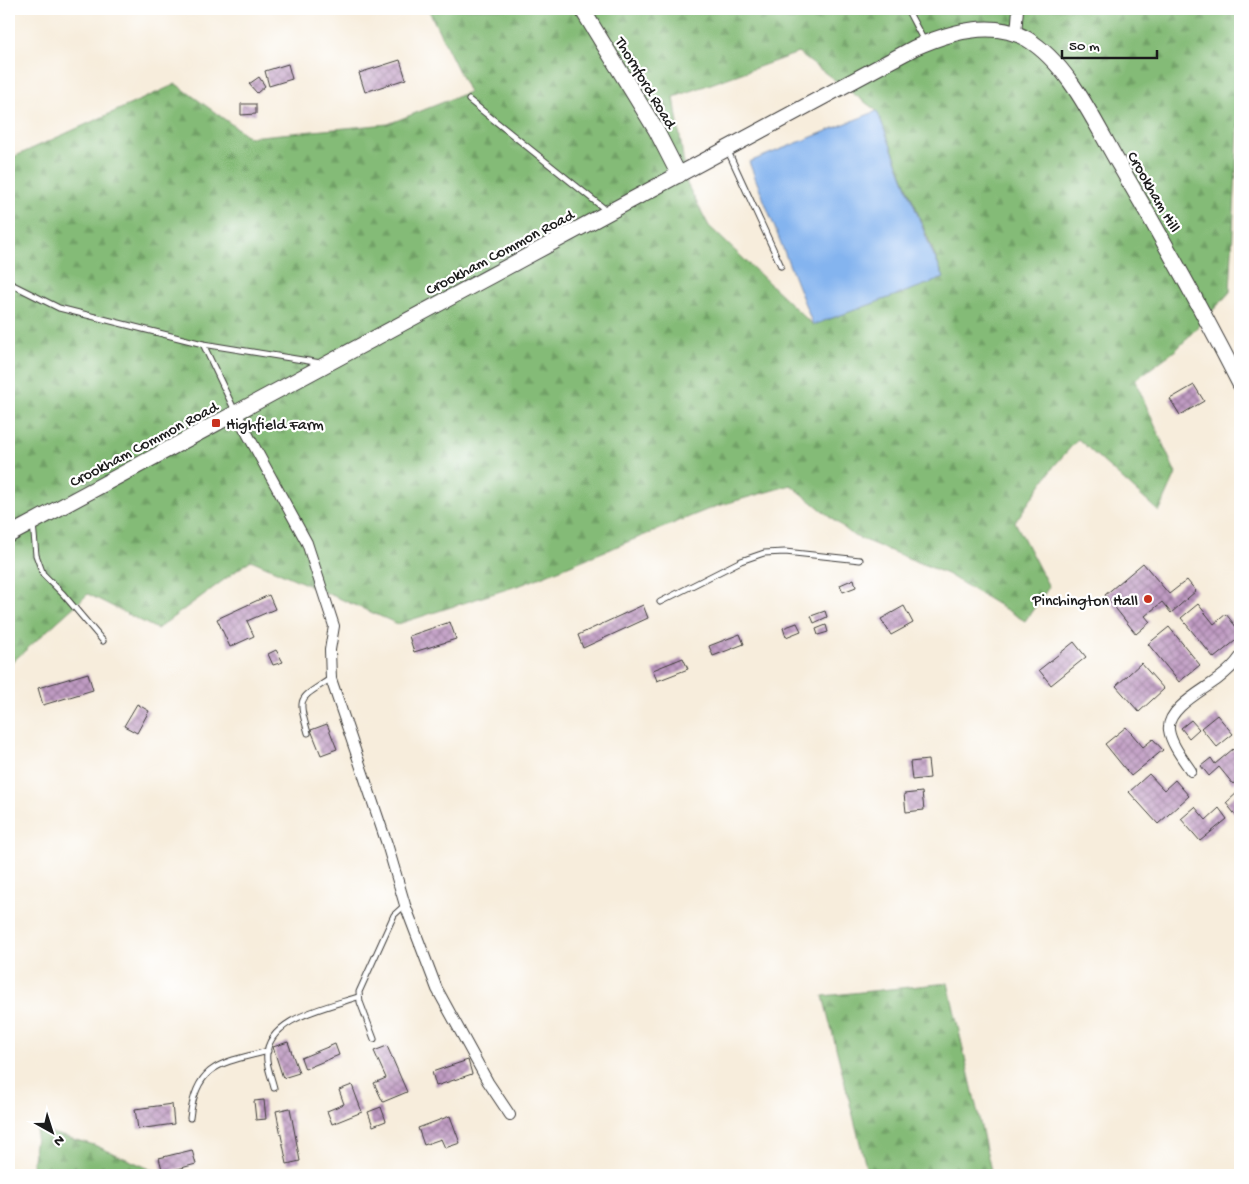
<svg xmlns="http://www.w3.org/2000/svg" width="1249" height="1184" font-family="'Gochi Hand',sans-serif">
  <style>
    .forest { fill: url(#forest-firs); stroke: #506c4a; fill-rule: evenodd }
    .water { fill: #84b4ef; stroke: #506886 }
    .building { fill: url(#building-cross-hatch) }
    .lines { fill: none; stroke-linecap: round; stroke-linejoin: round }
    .lane-casing { stroke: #3d3b39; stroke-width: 7 }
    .street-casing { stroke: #3d3b39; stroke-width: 12 }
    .secondary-casing { stroke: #3d3b39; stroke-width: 17 }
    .lane { stroke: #fff; stroke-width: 5 }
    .street { stroke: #fff; stroke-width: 10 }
    .secondary { stroke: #fff; stroke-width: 15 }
    .poi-dot { fill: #c8321e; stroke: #fff; stroke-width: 2 }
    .labels { text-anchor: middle; stroke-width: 4.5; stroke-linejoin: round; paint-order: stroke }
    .street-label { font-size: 16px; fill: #1c1c1c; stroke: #fff }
    .poi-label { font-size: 16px; fill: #1c1c1c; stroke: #fff; text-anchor: start }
  </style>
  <defs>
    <pattern id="forest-firs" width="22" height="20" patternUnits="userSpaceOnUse" patternTransform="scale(1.25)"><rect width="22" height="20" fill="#84bb77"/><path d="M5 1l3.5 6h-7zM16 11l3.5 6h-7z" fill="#71a066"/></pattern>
    <pattern id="building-cross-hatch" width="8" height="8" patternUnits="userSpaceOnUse" patternTransform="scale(1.25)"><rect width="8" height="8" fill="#c09bc3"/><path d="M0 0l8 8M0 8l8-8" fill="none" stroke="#9b7e9e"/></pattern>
  </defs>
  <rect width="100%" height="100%" fill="#fff"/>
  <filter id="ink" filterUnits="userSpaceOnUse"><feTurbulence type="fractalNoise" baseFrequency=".02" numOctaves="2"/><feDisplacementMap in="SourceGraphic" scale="10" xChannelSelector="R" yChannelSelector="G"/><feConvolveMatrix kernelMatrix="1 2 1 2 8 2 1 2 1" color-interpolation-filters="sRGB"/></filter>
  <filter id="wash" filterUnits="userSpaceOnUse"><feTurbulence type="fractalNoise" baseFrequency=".0096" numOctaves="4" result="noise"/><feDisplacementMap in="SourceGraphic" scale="20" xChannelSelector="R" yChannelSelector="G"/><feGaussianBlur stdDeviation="1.12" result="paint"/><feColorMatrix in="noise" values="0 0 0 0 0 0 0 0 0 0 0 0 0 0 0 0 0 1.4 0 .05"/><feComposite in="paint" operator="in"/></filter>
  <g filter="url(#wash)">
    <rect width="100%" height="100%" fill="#f7eddc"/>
    <g class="forest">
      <path d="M 425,9 L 1240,9 L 1240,88 L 1230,292 L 1177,349 L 1135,380 L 1176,474 L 1159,512 L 1078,439 L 1054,466 L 1015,522 L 1049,587 L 1025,621 L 947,574 L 854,536 L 791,485 L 714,507 L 526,583 L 398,624 L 251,560 L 157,629 L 88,594 L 9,665 L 9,159 L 176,84 L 249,137 L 388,124 L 469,92 L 429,11 ZM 798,53 L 877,111 L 944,278 L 813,325 L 709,226 L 687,184 L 674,97 Z"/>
      <polygon points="948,983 992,1175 868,1175 823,996"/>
      <polygon points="37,1129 94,1145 164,1175 31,1175"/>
    </g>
    <polygon class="water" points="877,111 931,249 944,278 813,325 749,162"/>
    <g id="blocks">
      <g class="building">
        <polygon points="400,60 406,79 365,92 359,73"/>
        <polygon points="288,64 292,79 269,86 265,71"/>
        <polygon points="259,77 265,86 257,93 249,84"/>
        <polygon points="241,104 256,104 256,114 241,115"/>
        <polygon points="1194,385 1204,401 1180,415 1170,399"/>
        <polygon points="1143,563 1169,594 1187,580 1196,591 1171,613 1162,602 1145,616 1150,622 1136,634 1105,595"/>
        <polygon points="854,579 856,587 843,592 840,585"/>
        <polygon points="269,595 275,609 247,621 254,636 230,647 217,619"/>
        <polygon points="1198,604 1214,624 1226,614 1240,632 1240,637 1214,658 1181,618"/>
        <polygon points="643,605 648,618 583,648 578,635"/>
        <polygon points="904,606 913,623 891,635 881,619"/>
        <polygon points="825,611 827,617 814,623 811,616"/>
        <polygon points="450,622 456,639 414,652 409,636"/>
        <polygon points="797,623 801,631 786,637 783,628"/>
        <polygon points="826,625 828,632 818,635 816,629"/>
        <polygon points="1169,627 1200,665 1179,682 1148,644"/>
        <polygon points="740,634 744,644 713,656 709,646"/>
        <polygon points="1074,642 1086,657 1051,685 1039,670"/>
        <polygon points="276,650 283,662 273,665 268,654"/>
        <polygon points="683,658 688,669 657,681 653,670"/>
        <polygon points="1141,663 1164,689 1139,712 1116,686"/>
        <polygon points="88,673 93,690 43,705 38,688"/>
        <polygon points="137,704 149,711 137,733 124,726"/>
        <polygon points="1217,715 1233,734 1217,747 1201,728"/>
        <polygon points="1191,720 1199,729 1189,738 1181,728"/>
        <polygon points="327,724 337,749 321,755 311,730"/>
        <polygon points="1126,727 1143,747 1153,739 1163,750 1131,776 1105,744"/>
        <polygon points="1240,738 1240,749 1235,743"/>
        <polygon points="1233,749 1240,757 1240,778 1233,784 1219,767 1209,776 1201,766 1211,758 1215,764"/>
        <polygon points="928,760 930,778 912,780 910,762"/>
        <polygon points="1149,774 1164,790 1175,780 1189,796 1158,824 1129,792"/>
        <polygon points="1240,790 1240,815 1237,817 1226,803"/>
        <polygon points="922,792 924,810 906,812 904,794"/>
        <polygon points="1195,807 1206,820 1219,808 1227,819 1200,841 1181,819"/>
        <polygon points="288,1042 299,1073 283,1078 273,1047"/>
        <polygon points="335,1044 339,1055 305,1069 301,1058"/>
        <polygon points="387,1046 407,1092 383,1102 374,1083 386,1078 374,1051"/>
        <polygon points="468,1060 472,1074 436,1086 432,1072"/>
        <polygon points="352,1085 362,1112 332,1124 327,1111 344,1104 339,1090"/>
        <polygon points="264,1100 266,1119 256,1120 254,1101"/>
        <polygon points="172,1104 174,1124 138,1129 135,1109"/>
        <polygon points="381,1107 386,1121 373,1126 368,1112"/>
        <polygon points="290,1108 300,1161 287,1164 276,1111"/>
        <polygon points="450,1116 460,1143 445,1148 441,1139 424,1145 418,1128"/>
        <polygon points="192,1150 196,1164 163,1173 159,1158"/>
      </g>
    </g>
  </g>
  <g filter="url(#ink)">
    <use href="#blocks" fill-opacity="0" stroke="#3d3b39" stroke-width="1"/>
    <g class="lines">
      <g class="lane-casing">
        <g id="lane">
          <polyline points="907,9 925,43"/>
          <polyline points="469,100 606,210"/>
          <polyline points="727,149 781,266"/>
          <polyline points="9,283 59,308 203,344 321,363"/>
          <polyline points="203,344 235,411"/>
          <polyline points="33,524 36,555 43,574 63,594 103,641"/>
          <polyline points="660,602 741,561 764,553 785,552 860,560"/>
          <path d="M 308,733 C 297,695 299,700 330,679"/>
          <polyline points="374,1039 360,1002 359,992 394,915 405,905"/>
          <path d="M 274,1088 C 272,1079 268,1070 267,1061 C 262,1019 328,1007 358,997"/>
          <path d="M 190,1118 C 196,1063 222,1063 268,1051"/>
        </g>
      </g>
      <g class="street-casing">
        <g id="street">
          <polyline points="1016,34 1018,9"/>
          <polyline points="236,413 307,543 334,626 330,650 331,679 387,844 405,905 437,989 488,1082 510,1115"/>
          <path d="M 1191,771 C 1183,759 1171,744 1169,730 C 1166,709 1204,690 1218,679 C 1227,672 1234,666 1240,657"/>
        </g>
      </g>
      <g class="secondary-casing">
        <g id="secondary">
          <polyline points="582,9 656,130 679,175"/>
          <path d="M 9,535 L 914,48 C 947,33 993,19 1027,39 C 1070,65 1095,124 1120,166 C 1162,237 1202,310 1240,384"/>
        </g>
      </g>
      <use href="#lane" class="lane"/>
      <use href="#street" class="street"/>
      <use href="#secondary" class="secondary"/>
    </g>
  </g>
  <g class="poi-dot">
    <rect x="211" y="418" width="10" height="10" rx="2.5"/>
    <circle cx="1148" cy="599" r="5"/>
  </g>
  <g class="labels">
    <g class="street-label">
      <text transform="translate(647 82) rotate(59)" y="6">Thornford Road</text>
      <text transform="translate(1155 191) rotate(60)" y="6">Crookham Hill</text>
      <text transform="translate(499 251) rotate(-28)" y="6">Crookham Common Road</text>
      <text transform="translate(143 443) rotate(-28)" y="6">Crookham Common Road</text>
    </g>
    <g class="poi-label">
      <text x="226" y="429">Highfield Farm</text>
      <text x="1138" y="605" text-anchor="end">Pinchington Hall</text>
    </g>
  </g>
  <rect width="1249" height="1184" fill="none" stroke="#fff" stroke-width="30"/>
  <g transform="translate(52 1132) rotate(141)" stroke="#ffffff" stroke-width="4" paint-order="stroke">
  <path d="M0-4L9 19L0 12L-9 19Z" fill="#1c1c1c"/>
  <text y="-8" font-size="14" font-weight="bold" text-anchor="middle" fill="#1c1c1c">N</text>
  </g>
  <path d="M1062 50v8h95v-8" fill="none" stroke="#1c1c1c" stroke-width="2.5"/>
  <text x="1069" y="50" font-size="15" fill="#1c1c1c" stroke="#ffffff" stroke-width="4" paint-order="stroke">50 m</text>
</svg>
